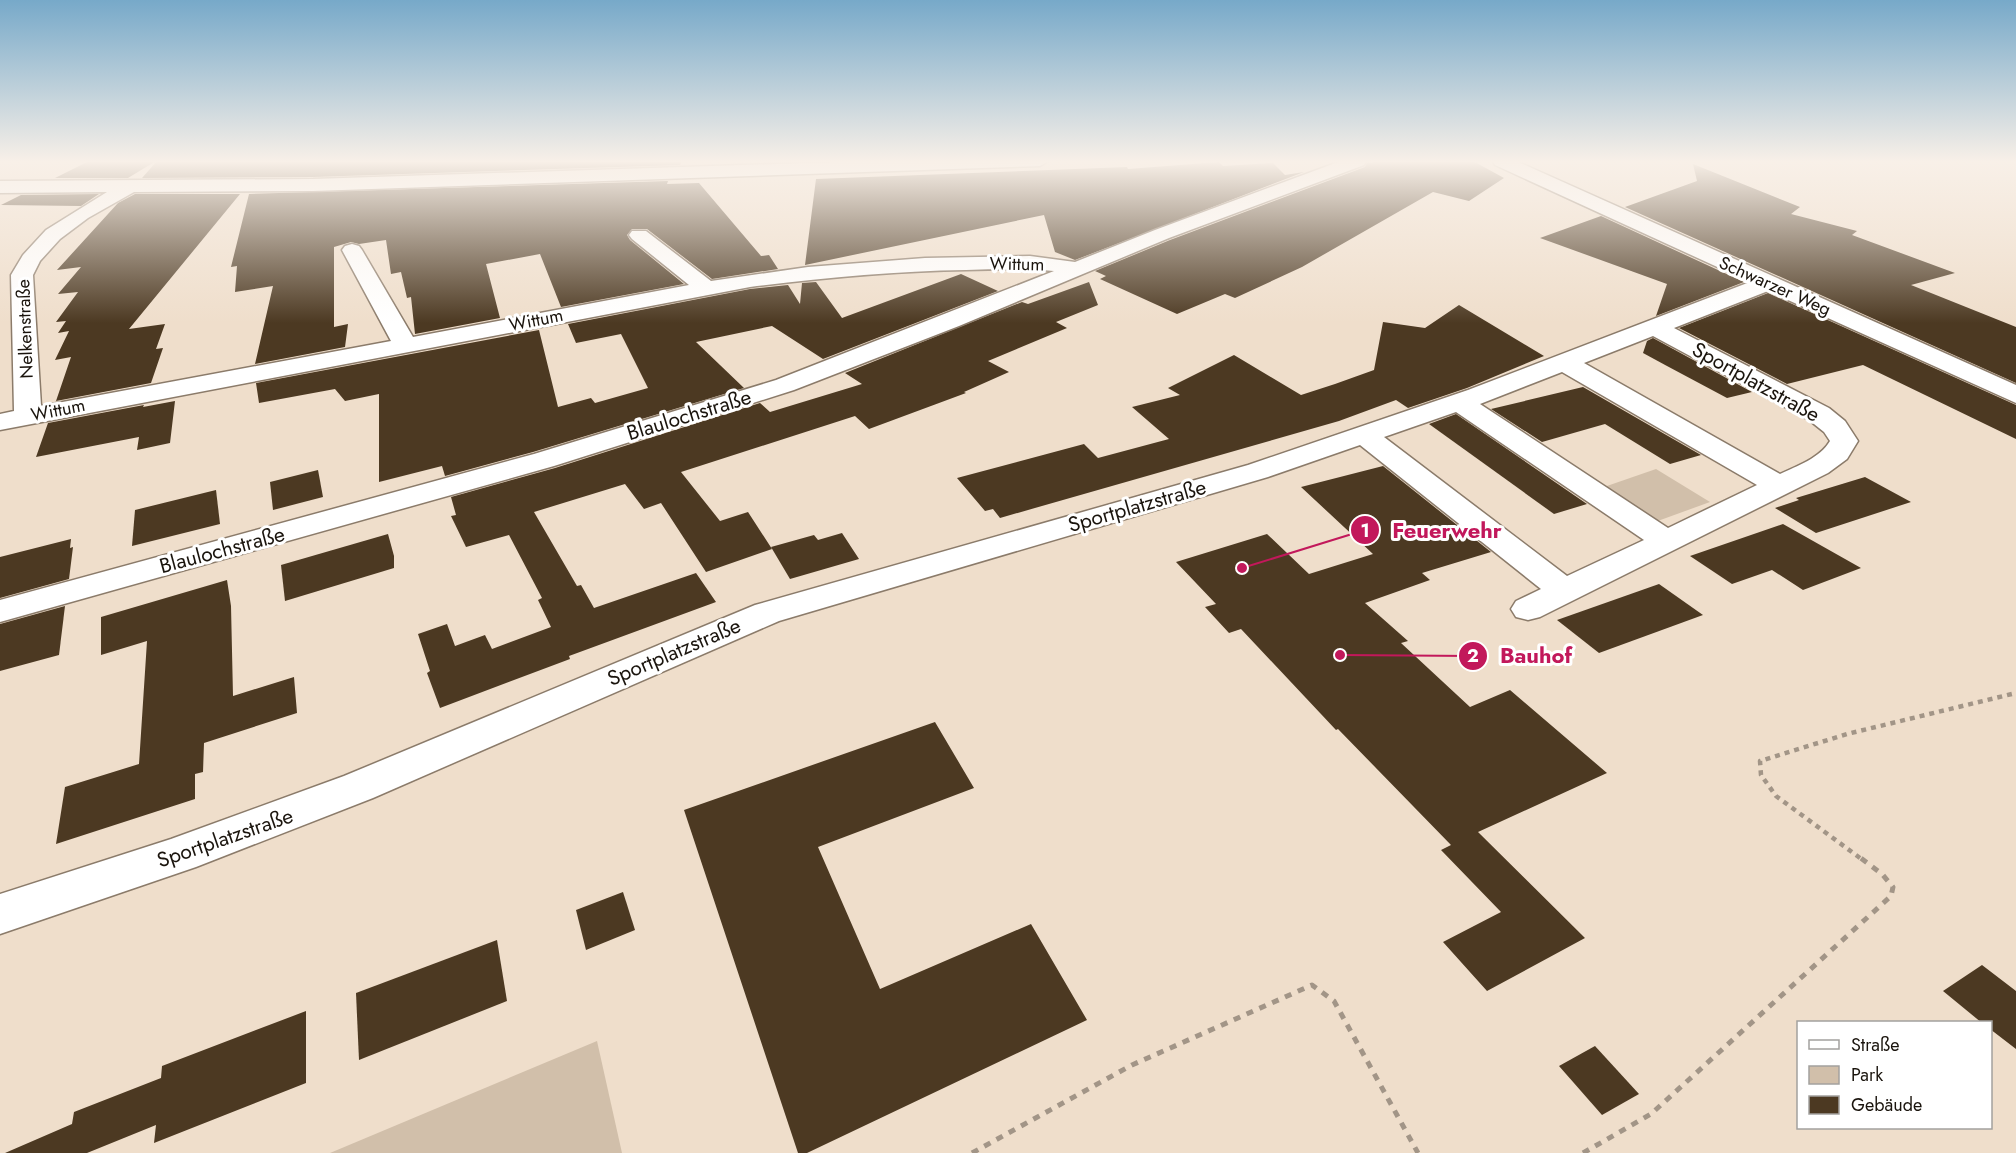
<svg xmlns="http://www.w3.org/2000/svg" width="2016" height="1153" font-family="Jost,sans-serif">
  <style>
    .green { fill: #d1bfaa }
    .building { fill: #4c3922 }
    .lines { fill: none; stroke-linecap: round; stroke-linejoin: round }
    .minor-casing { stroke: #8b7b6a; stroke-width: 3 }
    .path-far1 { stroke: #a29587; stroke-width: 4.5; stroke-dasharray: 5 5; stroke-linecap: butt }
    .path { stroke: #a29587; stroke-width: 5; stroke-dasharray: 7 7; stroke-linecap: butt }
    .minor { fill: #fff; fill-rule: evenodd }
    .labels { text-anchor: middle; stroke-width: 6; stroke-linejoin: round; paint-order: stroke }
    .far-street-label { font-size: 18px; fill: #1a140d; stroke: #fff }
    .street-label { font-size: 21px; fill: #1a140d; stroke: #fff }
    .leader { fill: none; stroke: #c2185b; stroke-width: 2 }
    .callout-dot { fill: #c2185b; stroke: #fff; stroke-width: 2 }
    .mark-label { font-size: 18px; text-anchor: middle; font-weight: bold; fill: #fff }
    .callout-label { font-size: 22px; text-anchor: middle; font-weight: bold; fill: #c2185b; stroke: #fff; stroke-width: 6; stroke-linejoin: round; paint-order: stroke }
  </style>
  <rect width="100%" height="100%" fill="#efdecb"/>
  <g class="green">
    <polygon points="1656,469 1710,502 1655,522 1604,487"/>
    <polygon points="597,1041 622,1153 330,1153"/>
  </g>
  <g class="building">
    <polygon points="89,161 156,161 128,178 55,178"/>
    <polygon points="157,161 287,162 682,161 680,165 313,177 142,178"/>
    <polygon points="1380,161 1473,161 1504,178 1469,201 1433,192 1302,267 1235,298 1225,294 1177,314 1100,279 1106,276 1095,271 1170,240 1365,167 1367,163"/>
    <polygon points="1219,162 1223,166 1273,163 1285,175 1304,172 1075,260 1055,252 1044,215 805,265 816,179 1127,167 1128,169"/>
    <polygon points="1693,164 1800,207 1791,214 1857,231 1852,235 1955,273 1911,285 2016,327 2016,383 1625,207 1697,181"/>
    <polygon points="668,181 667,184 699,183 761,256 769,255 778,269 712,279 647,229 632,229 627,235 630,240 684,284 561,307 540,254 486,264 500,318 415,334 411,297 407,298 401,272 391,274 386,240 359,244 351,242 334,247 334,327 348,324 345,347 255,364 273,286 235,292 237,266 231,267 249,194"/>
    <polygon points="99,194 81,206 1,205 21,195"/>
    <polygon points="135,194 240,194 129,329 165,324 156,349 163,348 151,383 56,401 71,357 55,360 69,331 58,333 66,321 56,322 78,292 58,294 81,267 57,270 118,203"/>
    <polygon points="1601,216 1744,282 1656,316 1667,284 1540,238"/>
    <polygon points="961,274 998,291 823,359 772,326 696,342 744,388 533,452 445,476 442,466 379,482 379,394 345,401 335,389 259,403 256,383 539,330 558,407 591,398 595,403 648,388 621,334 576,343 568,324 750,289 788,285 800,304 802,283 816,282 842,318"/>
    <polygon points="1089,282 1098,305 1056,322 1067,328 988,361 1009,372 964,392 966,393 869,429 855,416 681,472 720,521 748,512 772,549 706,572 661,503 644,509 625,484 534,512 577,586 581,585 594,608 696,573 716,602 569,656 570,659 440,708 427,673 430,671 418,634 447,624 455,646 485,635 492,649 551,627 538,600 542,598 509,535 466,547 451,516 456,515 451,497 555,468 760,403 770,412 862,384 845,373 1022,302 1028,304"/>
    <polygon points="1768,293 2016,405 2016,439 1863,365 1787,384 1679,328"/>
    <polygon points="1459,305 1544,356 1467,388 1408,408 1396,400 1339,421 1000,518 993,509 985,511 957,478 1084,444 1098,458 1169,439 1132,407 1180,395 1168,388 1234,355 1301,395 1335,384 1374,370 1383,322 1425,328"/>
    <polygon points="1653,338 1752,392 1727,398 1667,366 1643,353 1647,341"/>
    <polygon points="1583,387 1701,455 1670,464 1605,424 1542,442 1491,409"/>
    <polygon points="175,401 170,443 137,450 139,437 36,457 48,423 144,405 143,407"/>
    <polygon points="1456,414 1587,504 1554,514 1429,424"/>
    <polygon points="1383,466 1491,552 1422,573 1430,580 1365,603 1408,641 1401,643 1470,707 1510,690 1607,773 1478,832 1585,938 1487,991 1443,942 1501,912 1441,850 1451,845 1338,729 1336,730 1241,629 1229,633 1205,607 1216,604 1176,562 1267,534 1309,574 1373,554 1301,487"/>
    <polygon points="318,470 323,497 273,510 270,482"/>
    <polygon points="1865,477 1911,502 1816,533 1775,508 1799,500 1796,498"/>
    <polygon points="216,490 220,524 132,546 135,510"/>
    <polygon points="1783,524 1861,568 1803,590 1772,570 1732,584 1690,556"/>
    <polygon points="842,533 859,559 790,579 771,547 814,535 818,540"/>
    <polygon points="388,534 394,556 394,568 285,601 281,565"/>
    <polygon points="71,539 70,548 73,547 69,579 0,598 0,557"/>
    <polygon points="227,580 231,606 233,696 294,677 297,713 204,743 203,772 195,774 195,799 56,844 65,787 139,764 147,641 101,655 101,617"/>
    <polygon points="1659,584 1703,615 1599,653 1557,620"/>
    <polygon points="65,606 59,655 0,671 0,624"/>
    <polygon points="935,722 974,788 818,847 880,989 1031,924 1087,1020 807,1153 798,1153 684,810"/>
    <polygon points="623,892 635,930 586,950 576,910"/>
    <polygon points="497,940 507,1001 359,1060 356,993"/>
    <polygon points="1982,965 2016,991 2016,1049 1990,1029 1990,1023 1982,1023 1943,991"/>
    <polygon points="306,1011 306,1083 154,1143 156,1125 87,1153 5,1153 72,1124 74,1112 161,1078 162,1066"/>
    <polygon points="1595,1046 1639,1094 1602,1115 1559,1066"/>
  </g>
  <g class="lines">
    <g class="minor-casing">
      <g id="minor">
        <path d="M 866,161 L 1048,161 L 1040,166 L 313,191 L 134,192 L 88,218 L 60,239 L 40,261 L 33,275 L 41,406 L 391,341 L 342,250 L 345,246 L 352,244 L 359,246 L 362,250 L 413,337 L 689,285 L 632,239 L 629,235 L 632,231 L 646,231 L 711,281 L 808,267 L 925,258 L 1030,256 L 1075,262 L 1155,230 L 1341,161 L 1366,161 L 1364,165 L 1169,238 L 959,326 L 794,390 L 554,466 L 0,622 L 0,600 L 534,454 L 776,380 L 1054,271 C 1025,268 995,269 966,270 C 894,271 822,278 750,287 L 0,430 L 0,414 L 14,411 L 11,275 L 23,255 L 46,230 L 107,192 L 0,193 L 0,181 L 313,179 Z"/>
        <path d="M 1493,161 L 1516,161 L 2016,385 L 2016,403 L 1768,291 L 1674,328 L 1829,408 L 1845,421 L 1858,441 L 1847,459 L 1828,473 L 1540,617 L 1528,620 L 1516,617 L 1511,609 L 1516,601 L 1541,589 L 1360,445 L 1268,477 L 779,621 L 373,798 L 196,867 L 0,934 L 0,894 L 171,839 L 344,776 L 755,605 L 1248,465 L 1468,390 L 1750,282 L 1495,165 ZM 1653,336 L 1809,420 L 1824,432 L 1830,441 C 1820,458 1797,466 1780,474 L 1584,363 ZM 1562,372 L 1757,485 L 1668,528 L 1480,404 ZM 1456,412 L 1644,540 L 1567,576 L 1384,437 Z"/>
      </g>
    </g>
    <polyline class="path-far1" points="1860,858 1776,796 1761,775 1760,761 1847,734 2016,693"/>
    <g class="path">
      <polyline points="972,1153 1132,1065 1312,985 1334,1001 1418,1153"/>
      <polyline points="1583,1153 1651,1114 1891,896 1893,887 1882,874 1858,856"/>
    </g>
    <use href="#minor" class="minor"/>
  </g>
  <linearGradient id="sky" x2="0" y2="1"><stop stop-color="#77a9c9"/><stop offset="0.5" stop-color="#f8f0e8"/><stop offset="1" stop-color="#f8f0e8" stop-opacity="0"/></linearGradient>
  <rect width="2016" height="323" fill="url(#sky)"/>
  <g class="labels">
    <g class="far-street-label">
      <text transform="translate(1017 264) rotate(1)" y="6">Wittum</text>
      <text transform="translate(1775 286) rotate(24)" y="6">Schwarzer Weg</text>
      <text transform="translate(536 320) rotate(-11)" y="6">Wittum</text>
      <text transform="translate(25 329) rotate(-92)" y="6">Nelkenstraße</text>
      <text transform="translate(58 410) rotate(-11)" y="6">Wittum</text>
    </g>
    <g class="street-label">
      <text transform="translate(1756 382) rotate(29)" y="7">Sportplatzstraße</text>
      <text transform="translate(689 415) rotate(-17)" y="7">Blaulochstraße</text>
      <text transform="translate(1137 506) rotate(-16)" y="7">Sportplatzstraße</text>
      <text transform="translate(222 550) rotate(-15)" y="7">Blaulochstraße</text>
      <text transform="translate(674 652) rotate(-23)" y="7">Sportplatzstraße</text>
      <text transform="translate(225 838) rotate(-19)" y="7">Sportplatzstraße</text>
    </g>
  </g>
  <path class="leader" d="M1242 568L1365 530M1340 655L1473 656"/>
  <g class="callout-dot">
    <circle cx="1242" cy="568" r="6"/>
    <circle cx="1340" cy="655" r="6"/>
    <circle cx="1365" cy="530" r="15"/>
    <circle cx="1473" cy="656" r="15"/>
  </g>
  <g class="mark-label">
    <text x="1365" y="537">1</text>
    <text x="1473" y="662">2</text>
  </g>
  <g class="callout-label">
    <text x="1447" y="538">Feuerwehr</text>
    <text x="1536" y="663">Bauhof</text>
  </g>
  <rect x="1797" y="1021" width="195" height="108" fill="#ffffff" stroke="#a3a19e" stroke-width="1.5"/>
  <rect x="1809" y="1040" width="30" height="9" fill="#ffffff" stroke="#a3a19e" stroke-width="1.5"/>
  <text x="1851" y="1051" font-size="18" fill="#1a140d">Straße</text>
  <rect x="1809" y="1066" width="30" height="18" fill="#d1bfaa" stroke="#a3a19e" stroke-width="1.5"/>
  <text x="1851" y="1081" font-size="18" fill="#1a140d">Park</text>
  <rect x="1809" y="1096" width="30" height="18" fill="#4c3922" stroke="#a3a19e" stroke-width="1.5"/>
  <text x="1851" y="1111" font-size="18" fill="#1a140d">Gebäude</text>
</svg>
